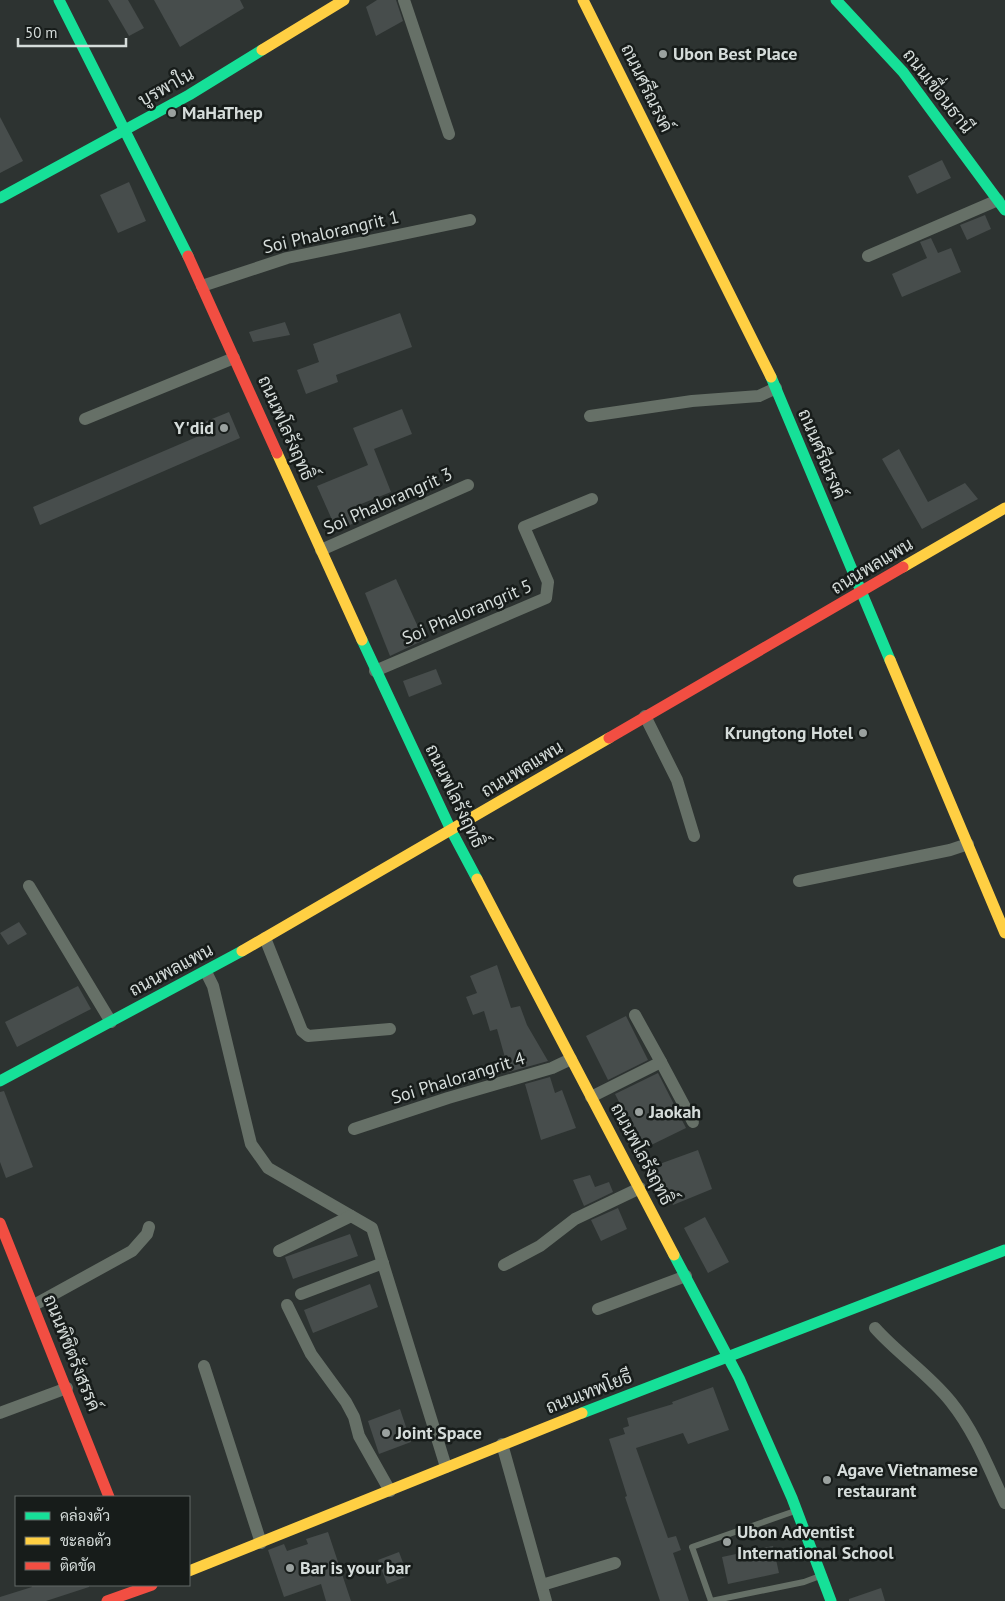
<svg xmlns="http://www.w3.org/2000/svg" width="1005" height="1601" font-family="'PT Sans',Sarabun,sans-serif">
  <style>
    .building { fill: #474d4c }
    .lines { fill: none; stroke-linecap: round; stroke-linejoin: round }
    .lane { stroke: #667067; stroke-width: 6 }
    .street { stroke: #667067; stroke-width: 12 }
    .fast { stroke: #16e098; stroke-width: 11 }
    .slow { stroke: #ffcf43; stroke-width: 11 }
    .jam { stroke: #f24e42; stroke-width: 11 }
    .poi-dot { fill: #9aa19f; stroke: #171c1a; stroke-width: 2 }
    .labels { text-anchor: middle; stroke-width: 5; stroke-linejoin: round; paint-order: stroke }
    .poi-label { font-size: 18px; font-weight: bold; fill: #d5dcda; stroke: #171c1a; text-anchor: start }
    .street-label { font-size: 18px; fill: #d5dcda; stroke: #171c1a }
  </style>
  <rect width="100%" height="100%" fill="#2d3331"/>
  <g class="building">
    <polygon points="108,0 128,0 144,28 129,36"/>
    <polygon points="154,0 240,0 244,8 180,47"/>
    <polygon points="377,0 396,0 403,21 376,36 366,7"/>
    <polygon points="0,117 23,161 0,173"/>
    <polygon points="942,160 951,178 917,194 908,176"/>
    <polygon points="129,182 146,221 118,233 100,195"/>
    <polygon points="985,215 991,229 967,240 960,225"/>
    <polygon points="931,238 938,253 951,248 961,272 902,297 892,274 927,258 920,242"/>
    <polygon points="400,313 412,347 336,375 338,382 306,394 297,370 319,362 313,344"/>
    <polygon points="285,322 290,335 253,342 249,332"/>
    <polygon points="402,409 412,434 374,449 391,492 361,504 367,517 337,531 317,486 368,465 353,428"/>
    <polygon points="229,412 240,438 40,525 33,507 206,433 202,423"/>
    <polygon points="899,449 928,502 965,483 978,499 922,529 882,459"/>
    <polygon points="396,579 424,640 390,656 365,593"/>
    <polygon points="436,669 442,684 409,697 403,681"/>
    <polygon points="19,922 27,934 8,945 0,933"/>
    <polygon points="497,965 511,1008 520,1006 527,1025 548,1061 509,1072 497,1029 490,1031 484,1011 473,1015 466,997 477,993 470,976"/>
    <polygon points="78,986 91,1009 17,1047 5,1022"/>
    <polygon points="626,1016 648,1060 608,1080 586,1036"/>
    <polygon points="658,1073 686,1128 643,1149 615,1094"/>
    <polygon points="550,1077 555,1093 562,1090 576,1128 541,1140 525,1084"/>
    <polygon points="4,1091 33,1167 6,1178 0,1162 0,1092"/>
    <polygon points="698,1150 712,1189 673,1205 654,1166"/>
    <polygon points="590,1175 595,1187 609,1182 613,1192 584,1206 573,1180"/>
    <polygon points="618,1208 627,1229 601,1241 591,1220"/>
    <polygon points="705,1217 729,1262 708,1273 684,1228"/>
    <polygon points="350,1234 358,1256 293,1279 285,1257"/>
    <polygon points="370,1284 378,1307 313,1333 304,1310"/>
    <polygon points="713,1387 729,1430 688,1444 683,1433 636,1448 668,1538 676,1536 681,1550 673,1553 689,1601 660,1601 625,1497 627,1496 609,1439 625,1434 623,1428 629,1426 627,1418 673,1404 672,1402"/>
    <polygon points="400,1409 411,1442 379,1454 368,1421"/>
    <polygon points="328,1532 351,1601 326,1601 321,1584 284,1597 268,1550 284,1544 287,1551 308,1544 306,1539"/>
    <polygon points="773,1546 779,1573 728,1584 722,1557"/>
    <polygon points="399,1552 408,1576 387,1584 378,1560"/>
    <polygon points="31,1585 89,1585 89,1587 46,1601 0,1601 0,1597 32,1587"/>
    <polygon points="881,1588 885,1601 849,1601 849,1599"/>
  </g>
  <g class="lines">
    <g class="lane">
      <polyline points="711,1601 692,1547 795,1511"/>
      <polyline points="711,1601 804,1582 820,1576"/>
    </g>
    <g class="street">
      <polyline points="404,0 449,134"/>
      <polyline points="868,256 998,200"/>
      <polyline points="202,286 287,258 470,220"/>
      <polyline points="590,416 692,401 759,396 776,388"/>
      <polyline points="85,419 234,358"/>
      <polyline points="321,550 468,485"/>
      <polyline points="375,671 546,598 548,582 524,527 592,499"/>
      <polyline points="645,716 677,780 694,836"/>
      <polyline points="799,881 950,850 968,844"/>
      <polyline points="29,886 111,1022"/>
      <polyline points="265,938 302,1031 308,1036 390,1029"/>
      <polyline points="206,972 213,986 251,1144 268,1168 372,1228 446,1467"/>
      <polyline points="661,1062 693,1122"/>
      <polyline points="591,1097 661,1062 635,1015"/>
      <polyline points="354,1129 448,1098 552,1068 571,1059"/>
      <polyline points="279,1251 351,1216"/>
      <polyline points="504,1265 540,1246 575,1219 640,1188"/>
      <polyline points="301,1294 383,1263"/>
      <polyline points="34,1305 132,1251 147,1234 149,1227"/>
      <polyline points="287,1305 311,1354 346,1402 354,1417 359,1436 390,1491"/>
      <polyline points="598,1309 686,1276"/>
      <path d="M 875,1328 C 898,1354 930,1375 951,1402 C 975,1432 989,1469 1005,1503"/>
      <polyline points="204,1366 261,1543"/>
      <polyline points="0,1413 67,1388"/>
      <polyline points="502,1444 546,1601"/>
      <polyline points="542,1585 615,1563"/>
    </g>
    <g class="fast">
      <polyline points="59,0 188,256"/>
      <polyline points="836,0 903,72 1005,210"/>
      <polyline points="0,198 189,95 262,50"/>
      <polyline points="771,377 890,660"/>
      <polyline points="362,640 451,830 477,879"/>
      <polyline points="0,1081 242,951"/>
      <polyline points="674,1255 739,1378 792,1498 831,1601"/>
      <polyline points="582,1413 1005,1250"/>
    </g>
    <g class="slow">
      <polyline points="583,0 771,377"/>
      <polyline points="262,50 344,0"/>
      <polyline points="277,453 362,640"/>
      <polyline points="903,567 1005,508"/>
      <polyline points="890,660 1005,933"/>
      <polyline points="477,879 674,1255"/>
      <polyline points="242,951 609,738"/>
      <polyline points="189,1571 582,1413"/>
    </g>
    <g class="jam">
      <polyline points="188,256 277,453"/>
      <polyline points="609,738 903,567"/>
      <polyline points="0,1223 109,1497"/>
      <polyline points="107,1601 152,1585"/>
    </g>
  </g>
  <g class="poi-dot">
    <circle cx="663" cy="54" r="5"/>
    <circle cx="172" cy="113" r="5"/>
    <circle cx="224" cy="428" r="5"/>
    <circle cx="863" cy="733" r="5"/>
    <circle cx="639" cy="1112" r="5"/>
    <circle cx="386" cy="1433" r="5"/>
    <circle cx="827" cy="1480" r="5"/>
    <circle cx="727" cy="1542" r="5"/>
    <circle cx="290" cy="1568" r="5"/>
  </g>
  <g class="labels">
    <g class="poi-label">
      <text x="673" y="60">Ubon Best Place</text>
      <text x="182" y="119">MaHaThep</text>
      <text x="214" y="434" text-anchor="end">Y'did</text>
      <text x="853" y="739" text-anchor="end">Krungtong Hotel</text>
      <text x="649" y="1118">Jaokah</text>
      <text x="396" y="1439">Joint Space</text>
      <text x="837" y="1476">Agave Vietnamese<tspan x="837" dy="21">restaurant</tspan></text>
      <text x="737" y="1538">Ubon Adventist<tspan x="737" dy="21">International School</tspan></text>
      <text x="300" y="1574">Bar is your bar</text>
    </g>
    <g class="street-label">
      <text transform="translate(166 87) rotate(-29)" y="6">บูรพาใน</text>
      <text transform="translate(647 88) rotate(64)" y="6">ถนนศรีณรงค์</text>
      <text transform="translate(938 91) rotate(52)" y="6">ถนนเขื่อนธานี</text>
      <text transform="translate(331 232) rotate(-13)" y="6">Soi Phalorangrit 1</text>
      <text transform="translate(286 428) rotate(66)" y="6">ถนนพโลรังฤทธิ์</text>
      <text transform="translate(822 454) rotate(67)" y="6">ถนนศรีณรงค์</text>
      <text transform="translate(388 501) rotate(-24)" y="6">Soi Phalorangrit 3</text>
      <text transform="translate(872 566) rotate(-31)" y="6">ถนนพลแพน</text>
      <text transform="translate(467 612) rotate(-23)" y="6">Soi Phalorangrit 5</text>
      <text transform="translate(522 769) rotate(-31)" y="6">ถนนพลแพน</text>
      <text transform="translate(455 796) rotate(64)" y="6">ถนนพโลรังฤทธิ์</text>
      <text transform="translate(171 970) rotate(-28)" y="6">ถนนพลแพน</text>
      <text transform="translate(458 1078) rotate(-17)" y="6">Soi Phalorangrit 4</text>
      <text transform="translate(642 1154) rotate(62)" y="6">ถนนพโลรังฤทธิ์</text>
      <text transform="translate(72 1353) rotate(68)" y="6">ถนนพิชิตรังสรรค์</text>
      <text transform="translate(589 1392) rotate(-21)" y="6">ถนนเทพโยธี</text>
    </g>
  </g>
  <rect x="15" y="1496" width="175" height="90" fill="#171c1a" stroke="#636967"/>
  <rect x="25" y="1512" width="25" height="8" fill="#16e098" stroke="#636967"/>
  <text x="60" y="1521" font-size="15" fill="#d5dcda">คล่องตัว</text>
  <rect x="25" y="1537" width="25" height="8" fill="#ffcf43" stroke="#636967"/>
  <text x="60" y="1546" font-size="15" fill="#d5dcda">ชะลอตัว</text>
  <rect x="25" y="1562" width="25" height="8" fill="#f24e42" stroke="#636967"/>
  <text x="60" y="1571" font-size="15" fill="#d5dcda">ติดขัด</text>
  <path d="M18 38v8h108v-8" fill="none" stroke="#d5dcda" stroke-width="2.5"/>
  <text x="25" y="38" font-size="15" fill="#d5dcda" stroke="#171c1a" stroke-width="4" paint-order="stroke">50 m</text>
</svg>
